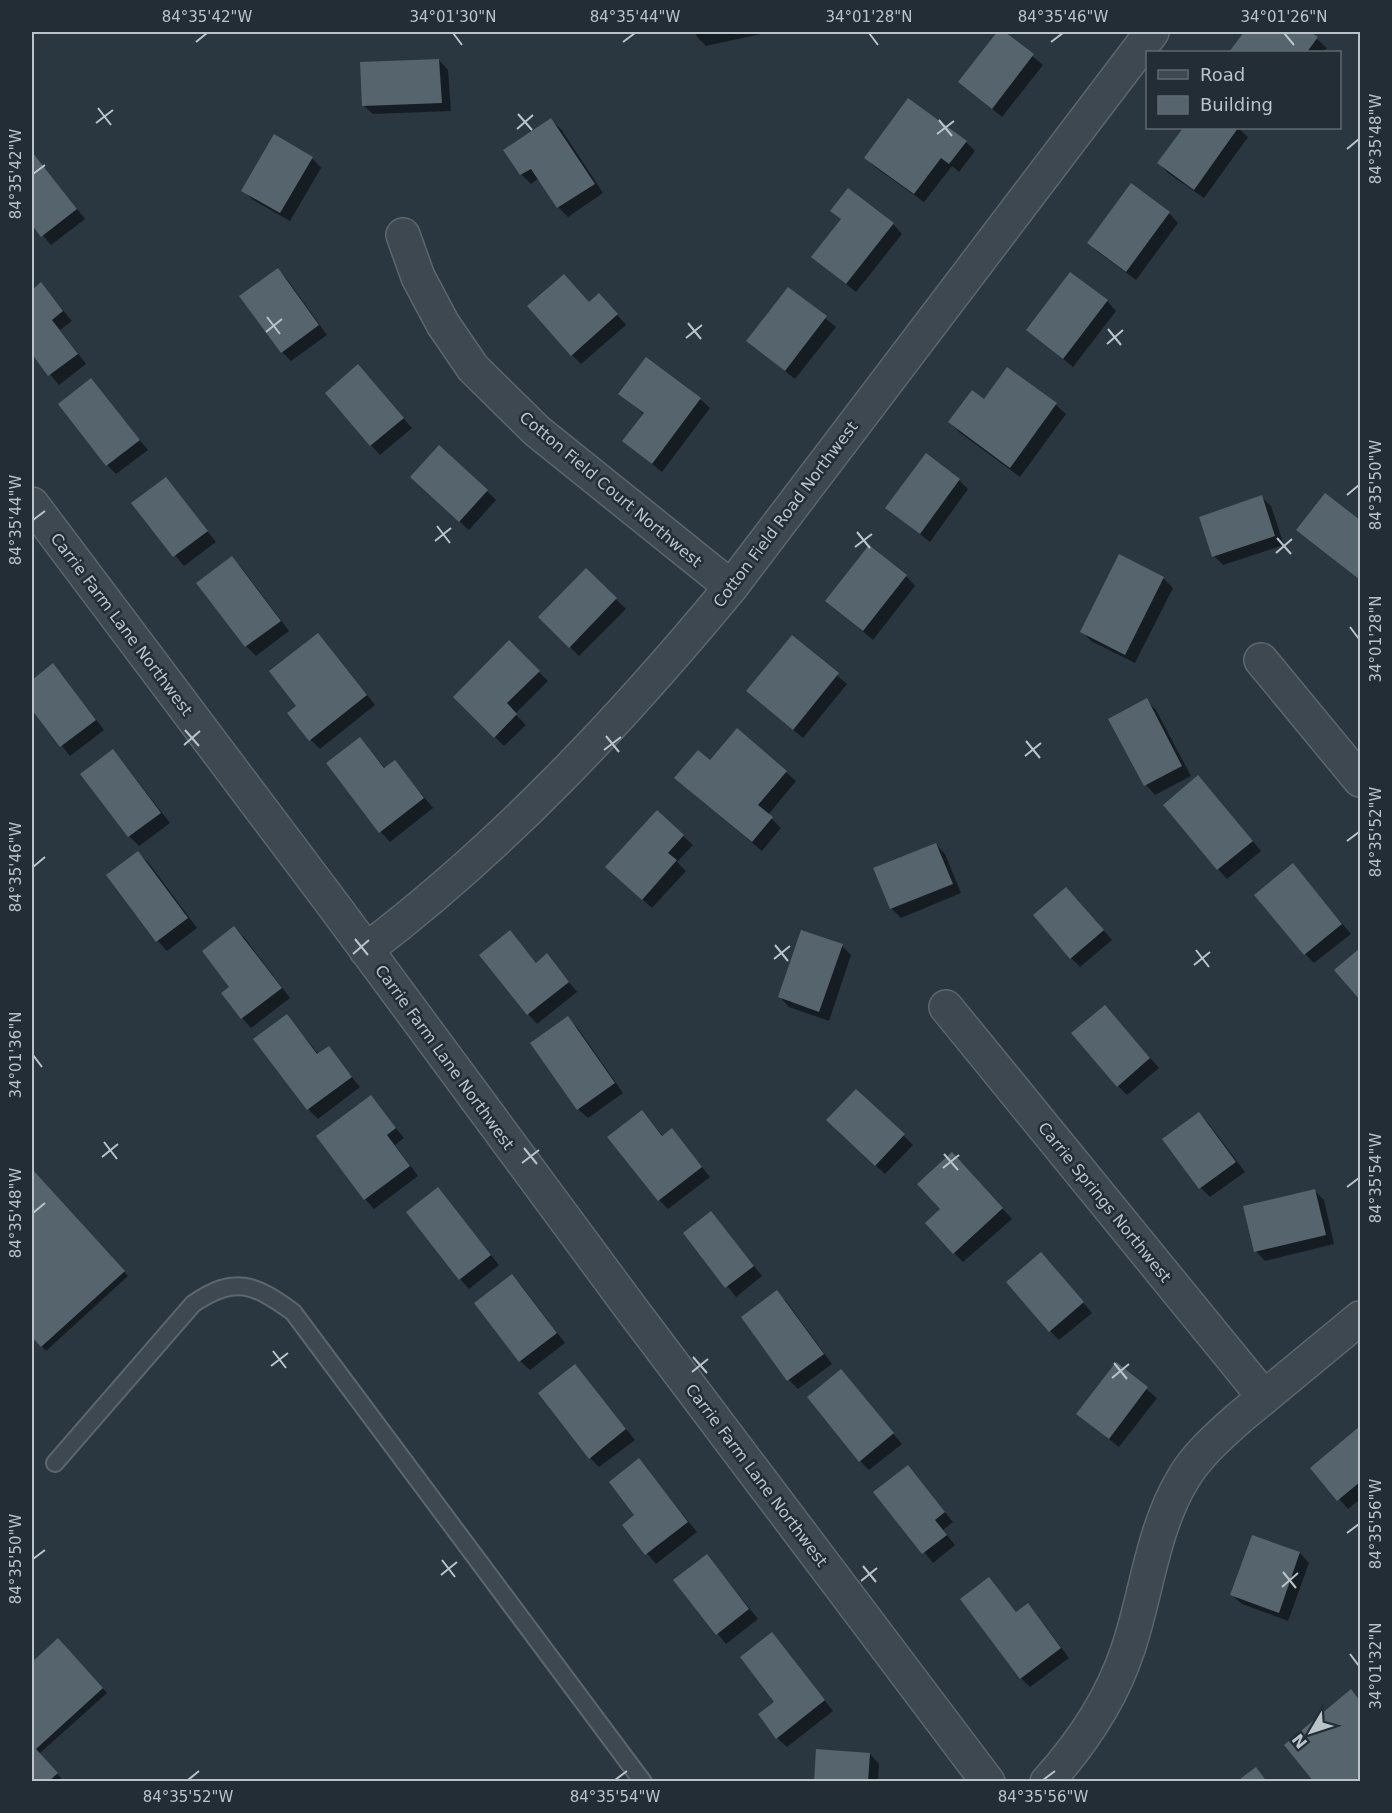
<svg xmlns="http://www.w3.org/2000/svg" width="1392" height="1813" font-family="'DejaVu Sans',sans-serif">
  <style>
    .shadow { fill: #0007 }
    .building { fill: #55646d }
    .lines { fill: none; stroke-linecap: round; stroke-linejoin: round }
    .lane-casing { stroke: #5b666e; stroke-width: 20 }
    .street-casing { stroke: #5b666e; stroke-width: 36 }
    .lane { stroke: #3e4850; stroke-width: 16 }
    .street { stroke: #3e4850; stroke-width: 33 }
    .ticks { fill: none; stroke: #bac3ca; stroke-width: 2 }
    .labels { text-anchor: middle; stroke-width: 5; stroke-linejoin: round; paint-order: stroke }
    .street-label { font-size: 16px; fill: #bac3ca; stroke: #222d36 }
    .neatline { fill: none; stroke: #bac3ca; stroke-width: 2 }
    .ticks-label { font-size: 15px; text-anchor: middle; fill: #bac3ca }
  </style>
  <rect width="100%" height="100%" fill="#2a3740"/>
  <g class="shadow">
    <polygon points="695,32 770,32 706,46 697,37"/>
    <polygon points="999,32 1003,32 1043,65 1002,117 960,82"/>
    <polygon points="1246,32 1309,32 1327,48 1323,52 1230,52"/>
    <polygon points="439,60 448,70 451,111 373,114 363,105"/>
    <polygon points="551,120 561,129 603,193 568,217 558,207 539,178 531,184 521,174 505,150"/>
    <polygon points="1185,128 1238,128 1248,137 1204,198 1168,173 1159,163"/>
    <polygon points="966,142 975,151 959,172 952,166 924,202 875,167 866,158"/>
    <polygon points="32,153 85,219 51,245 32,222"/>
    <polygon points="312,158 321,168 290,221 253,200 243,190"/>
    <polygon points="832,210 893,224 902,234 856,292 823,266 842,220"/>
    <polygon points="1169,213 1178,223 1136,280 1098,252 1089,243"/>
    <polygon points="278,270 287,279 327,335 291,361 282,352"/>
    <polygon points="41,284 72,321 60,330 86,364 59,385 32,352 32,292"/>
    <polygon points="789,289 836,327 795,379 748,341"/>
    <polygon points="1107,301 1116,311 1073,367 1028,330"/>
    <polygon points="590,304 609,305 626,325 581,364 572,355"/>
    <polygon points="1007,369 1056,405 1066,414 1020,477 959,432 950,422 984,401"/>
    <polygon points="367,376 412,428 380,455 371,445"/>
    <polygon points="91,380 148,450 116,474 107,465"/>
    <polygon points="620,394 700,399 710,408 662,472 624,441 644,414"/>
    <polygon points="165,479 216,542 184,566 133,503"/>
    <polygon points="959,480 968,489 930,542 887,508"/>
    <polygon points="421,487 487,491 496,500 469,530"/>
    <polygon points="1325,495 1360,522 1360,580 1298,530"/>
    <polygon points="1261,497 1271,506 1284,545 1223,565 1214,556"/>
    <polygon points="1119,556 1164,579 1173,588 1135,663 1091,641 1082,631"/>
    <polygon points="232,558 241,567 289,631 256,656 246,646 198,583"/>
    <polygon points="586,570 626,609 579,656 540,617"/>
    <polygon points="906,576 915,586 873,640 827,601"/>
    <polygon points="318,635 375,705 320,749 311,740 298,706"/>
    <polygon points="793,638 847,684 803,738 758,700"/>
    <polygon points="509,642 548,681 515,714 526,725 504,746 455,697"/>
    <polygon points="53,665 62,675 104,730 70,756 32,708 32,682"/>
    <polygon points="1146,700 1156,710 1191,776 1155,795 1146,785 1110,719"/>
    <polygon points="360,739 386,769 395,762 433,808 390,842 381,832 328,764"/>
    <polygon points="113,751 122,761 170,823 139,846 129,836 82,775"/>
    <polygon points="710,762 786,772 796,781 768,815 781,828 762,851 686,787"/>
    <polygon points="1208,787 1261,851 1227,879 1218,869"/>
    <polygon points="683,836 693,845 677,862 686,871 652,908 617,876"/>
    <polygon points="936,844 945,854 961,893 901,918 891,908"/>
    <polygon points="138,853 148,862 197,928 167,951 158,941 108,875"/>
    <polygon points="1293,865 1351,934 1314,963 1305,954"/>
    <polygon points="1076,898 1112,940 1080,967 1071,958"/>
    <polygon points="234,928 244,937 290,998 251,1028 242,1018 231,987"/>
    <polygon points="510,932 537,964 547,955 577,992 537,1024 528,1014"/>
    <polygon points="842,946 851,955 829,1021 789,1007 780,997"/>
    <polygon points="1360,950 1360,998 1336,970"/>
    <polygon points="287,1016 319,1055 328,1048 360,1087 318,1119 308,1109 255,1040"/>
    <polygon points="1114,1017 1159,1068 1127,1095 1118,1086"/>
    <polygon points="567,1018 577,1027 623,1093 588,1118 578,1109"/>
    <polygon points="371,1097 404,1138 395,1145 418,1176 374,1209 365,1199"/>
    <polygon points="642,1112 664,1137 672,1130 710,1177 668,1209 659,1200"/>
    <polygon points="1199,1113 1208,1123 1245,1172 1210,1197 1201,1188 1164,1140"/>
    <polygon points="837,1130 903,1135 913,1145 885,1174"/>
    <polygon points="961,1163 1012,1219 963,1262 954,1253 942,1209"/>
    <polygon points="32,1171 128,1276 46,1351 32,1335"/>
    <polygon points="438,1189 499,1265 469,1289 460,1279"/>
    <polygon points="1314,1190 1324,1200 1334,1244 1265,1261 1256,1251"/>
    <polygon points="711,1213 762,1276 736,1297 685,1233"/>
    <polygon points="1050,1263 1092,1313 1059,1340 1050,1331"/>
    <polygon points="512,1276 521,1285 565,1343 530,1370 520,1361"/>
    <polygon points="777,1292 786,1301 832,1364 798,1389 789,1380"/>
    <polygon points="1116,1364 1157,1398 1119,1447 1078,1414"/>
    <polygon points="575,1366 635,1440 599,1467 590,1458"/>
    <polygon points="841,1371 902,1444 869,1470 860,1461"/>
    <polygon points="1360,1428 1360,1499 1348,1509 1312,1468"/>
    <polygon points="639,1460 697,1532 656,1564 624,1526 636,1515"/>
    <polygon points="908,1467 953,1522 943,1530 955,1545 933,1563 876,1492"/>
    <polygon points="1253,1537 1300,1553 1309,1563 1288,1621 1242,1604 1232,1595"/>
    <polygon points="707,1556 758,1619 726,1644 675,1580"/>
    <polygon points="989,1579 1017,1613 1028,1605 1037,1615 1069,1658 1030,1687 1021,1678"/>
    <polygon points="772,1634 833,1711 787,1747 777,1738"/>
    <polygon points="58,1640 107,1693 39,1754 61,1778 57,1782 32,1782 32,1664"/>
    <polygon points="1351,1691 1360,1701 1360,1782 1316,1782"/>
    <polygon points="870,1754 879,1764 878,1782 816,1782"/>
  </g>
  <g class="building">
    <polygon points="997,32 1005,32 1034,54 992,109 958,82"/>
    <polygon points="1244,32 1311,32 1318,37 1307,52 1229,52"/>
    <polygon points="439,59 442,103 362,106 360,62"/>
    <polygon points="908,98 967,141 949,164 941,158 914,194 864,158"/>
    <polygon points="551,118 595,184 557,208 531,169 520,175 503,150"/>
    <polygon points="1183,128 1238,128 1194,190 1157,163"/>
    <polygon points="274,134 313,157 280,213 241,191"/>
    <polygon points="32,152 77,209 41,237 32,225"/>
    <polygon points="1131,183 1170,212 1126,272 1087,243"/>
    <polygon points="848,188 894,223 846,284 811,257 841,219 830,211"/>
    <polygon points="278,268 319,325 281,353 239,296"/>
    <polygon points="1070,272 1108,300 1063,359 1026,330"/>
    <polygon points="564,274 589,302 599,293 618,314 571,356 527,306"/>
    <polygon points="41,282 63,311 52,320 78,354 48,376 32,354 32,290"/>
    <polygon points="788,287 827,316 785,371 746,341"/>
    <polygon points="646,357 701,398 652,464 622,441 644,413 618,394"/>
    <polygon points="358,364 404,418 370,446 325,393"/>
    <polygon points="1007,367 1057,403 1010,468 948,422 972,390 984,399"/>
    <polygon points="91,378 140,440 106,466 58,404"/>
    <polygon points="439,445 488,490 459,522 410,477"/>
    <polygon points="926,453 960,479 920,534 885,508"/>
    <polygon points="166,477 208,531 173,557 131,503"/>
    <polygon points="1325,493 1360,520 1360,580 1296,530"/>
    <polygon points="1262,495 1275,536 1212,557 1199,517"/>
    <polygon points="869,545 907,575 863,631 825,601"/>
    <polygon points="1119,554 1164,577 1125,655 1080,632"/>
    <polygon points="232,556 281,621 245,647 196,583"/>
    <polygon points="586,568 617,598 569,648 538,617"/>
    <polygon points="318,633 367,695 309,741 287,713 296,706 269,671"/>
    <polygon points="792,635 839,673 793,730 746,691"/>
    <polygon points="509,640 540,671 507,703 517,714 494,738 453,697"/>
    <polygon points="53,663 96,720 60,747 32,710 32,680"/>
    <polygon points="1147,698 1182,766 1144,786 1108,719"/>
    <polygon points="737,728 787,771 758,805 773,817 752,842 674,778 698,750 710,760"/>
    <polygon points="360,737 384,768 395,760 424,798 379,833 326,763"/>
    <polygon points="113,749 161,813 128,837 80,774"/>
    <polygon points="1198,775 1253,841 1217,870 1163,805"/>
    <polygon points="657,810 684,835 668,853 677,860 642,900 605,867"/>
    <polygon points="936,843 953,884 890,909 873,868"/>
    <polygon points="138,851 188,918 156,942 106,875"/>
    <polygon points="1293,863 1342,924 1304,955 1254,895"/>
    <polygon points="1066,887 1104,930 1070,959 1033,915"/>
    <polygon points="234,926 282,988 241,1019 221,993 229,987 202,951"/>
    <polygon points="510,930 536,963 547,953 569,982 527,1015 479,955"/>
    <polygon points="801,930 843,944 819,1012 778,997"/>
    <polygon points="1360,948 1360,1000 1334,970"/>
    <polygon points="1105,1005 1150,1058 1117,1087 1071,1033"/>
    <polygon points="287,1014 317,1054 329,1046 352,1077 307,1110 253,1039"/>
    <polygon points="568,1016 615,1083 577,1110 530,1043"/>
    <polygon points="856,1089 905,1134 875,1166 826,1120"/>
    <polygon points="371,1095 396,1128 387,1135 410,1166 364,1200 316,1136"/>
    <polygon points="642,1110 662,1136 672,1128 702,1167 658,1201 607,1137"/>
    <polygon points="1199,1112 1236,1162 1199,1189 1162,1139"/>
    <polygon points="952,1152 1003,1208 953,1254 925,1223 940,1209 917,1184"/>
    <polygon points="32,1169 125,1271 41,1347 32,1337"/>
    <polygon points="438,1187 491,1255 459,1280 406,1212"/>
    <polygon points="1315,1189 1326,1235 1254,1252 1243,1206"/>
    <polygon points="711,1211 754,1266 725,1288 683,1233"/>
    <polygon points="1041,1252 1084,1302 1049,1332 1006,1282"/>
    <polygon points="512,1274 557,1333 519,1362 474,1303"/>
    <polygon points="777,1290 824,1354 787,1381 741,1317"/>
    <polygon points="1116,1362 1148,1387 1109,1439 1076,1414"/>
    <polygon points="575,1364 626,1429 589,1459 538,1393"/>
    <polygon points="841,1369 894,1433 859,1462 807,1397"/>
    <polygon points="1360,1426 1360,1482 1337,1501 1310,1468"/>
    <polygon points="639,1458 688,1522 645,1555 622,1525 634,1515 609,1482"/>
    <polygon points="908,1465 945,1512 935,1520 947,1535 922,1554 873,1492"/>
    <polygon points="1252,1535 1300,1552 1279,1613 1230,1595"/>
    <polygon points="707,1554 749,1609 716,1635 673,1580"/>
    <polygon points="989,1577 1016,1612 1028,1603 1061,1648 1020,1679 960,1599"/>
    <polygon points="772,1632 825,1700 776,1739 758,1714 774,1702 740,1657"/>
    <polygon points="58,1638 103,1688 36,1749 58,1773 48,1782 32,1782 32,1662"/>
    <polygon points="1351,1689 1360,1701 1360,1776 1354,1782 1314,1782 1284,1745"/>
    <polygon points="816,1749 870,1753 868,1782 814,1782"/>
    <polygon points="1256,1767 1267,1782 1236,1782"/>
  </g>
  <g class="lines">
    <g class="lane-casing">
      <path id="lane" d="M 55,1463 L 193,1304 C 235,1275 254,1284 293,1312 L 643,1782"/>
    </g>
    <g class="street-casing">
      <g id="street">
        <polyline points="403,235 418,277 443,324 473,368 537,431 731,587"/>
        <polyline points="32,504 337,910 630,1307 988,1782"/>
        <polyline points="1261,660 1360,780"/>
        <path d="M 366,950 C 503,846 622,719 731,587 L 1152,32"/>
        <polyline points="946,1007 1264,1397"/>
        <path d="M 1047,1782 C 1082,1743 1112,1698 1128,1649 C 1147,1593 1152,1530 1183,1479 C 1196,1456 1219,1436 1239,1418 L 1360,1318"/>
      </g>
    </g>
    <use href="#lane" class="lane"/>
    <use href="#street" class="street"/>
  </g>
  <path class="ticks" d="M 453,33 L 462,45M 869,33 L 878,45M 1284,33 L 1294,45M 196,42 L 207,33M 623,42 L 635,33M 1051,42 L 1063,33M 98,108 L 111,125M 518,114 L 532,130M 939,120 L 952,136M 96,123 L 113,110M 517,129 L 533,115M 937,134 L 954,121M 1347,149 L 1359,139M 33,174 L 45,165M 267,317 L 280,334M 688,323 L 701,339M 1108,329 L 1121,345M 266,332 L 282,319M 686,338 L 702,325M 1107,344 L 1123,330M 1347,495 L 1359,485M 33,520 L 45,511M 437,526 L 450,543M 857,532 L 870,548M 1277,538 L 1291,554M 435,541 L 451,528M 855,547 L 872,534M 1276,553 L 1292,539M 1350,627 L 1359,639M 185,730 L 199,746M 606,736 L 619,752M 1026,741 L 1040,758M 184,745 L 200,731M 604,750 L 621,737M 1025,756 L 1041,743M 1347,841 L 1359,832M 33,867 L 45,857M 355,939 L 368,955M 775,945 L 788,961M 1196,950 L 1209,967M 353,954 L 369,940M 774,959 L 790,946M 1194,965 L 1210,952M 33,1055 L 42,1067M 104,1142 L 117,1159M 524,1148 L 537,1164M 944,1154 L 958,1170M 102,1157 L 118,1144M 522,1163 L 539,1150M 943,1168 L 959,1155M 1347,1187 L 1359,1178M 33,1213 L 45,1203M 273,1351 L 286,1368M 693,1357 L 707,1373M 1114,1363 L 1127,1379M 271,1366 L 288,1353M 692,1372 L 708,1359M 1112,1378 L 1129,1364M 1347,1533 L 1359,1524M 33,1559 L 45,1550M 442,1560 L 455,1577M 863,1566 L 876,1582M 1283,1572 L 1296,1588M 441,1575 L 457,1562M 861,1581 L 877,1568M 1282,1587 L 1298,1573M 1350,1654 L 1359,1666M 188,1780 L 199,1771M 615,1780 L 627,1771M 1043,1780 L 1055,1771"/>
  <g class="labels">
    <g class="street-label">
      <text transform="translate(611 489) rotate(40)" y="6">Cotton Field Court Northwest</text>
      <text transform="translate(785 514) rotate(-53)" y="6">Cotton Field Road Northwest</text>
      <text transform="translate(122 624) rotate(53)" y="6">Carrie Farm Lane Northwest</text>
      <text transform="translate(445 1057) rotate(54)" y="6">Carrie Farm Lane Northwest</text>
      <text transform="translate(1105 1202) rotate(51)" y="6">Carrie Springs Northwest</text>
      <text transform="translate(757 1475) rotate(53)" y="6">Carrie Farm Lane Northwest</text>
    </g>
  </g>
  <rect width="1392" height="1813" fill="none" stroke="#222d36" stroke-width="66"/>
  <rect x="1146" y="51" width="195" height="78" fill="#222d36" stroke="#5f6971" stroke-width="1.5"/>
  <rect x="1158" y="70" width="30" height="9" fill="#3e4850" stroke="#5f6971" stroke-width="1.5"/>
  <text x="1200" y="81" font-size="18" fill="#bac3ca">Road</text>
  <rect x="1158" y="96" width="30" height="18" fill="#55646d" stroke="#5f6971" stroke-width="1.5"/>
  <text x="1200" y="111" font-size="18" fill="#bac3ca">Building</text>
  <g transform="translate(1311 1732) rotate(231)" stroke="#222d36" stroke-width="4.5" paint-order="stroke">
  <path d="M0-4.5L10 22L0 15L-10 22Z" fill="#bac3ca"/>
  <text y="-9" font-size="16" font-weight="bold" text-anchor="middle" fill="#bac3ca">N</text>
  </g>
  <rect x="33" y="33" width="1326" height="1747" class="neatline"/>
  <g class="ticks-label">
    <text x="207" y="22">84°35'42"W</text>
    <text x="453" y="22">34°01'30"N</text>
    <text x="635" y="22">84°35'44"W</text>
    <text x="869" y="22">34°01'28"N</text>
    <text x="1063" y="22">84°35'46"W</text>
    <text x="1284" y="22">34°01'26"N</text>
    <text transform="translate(1376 139) rotate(-90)" y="5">84°35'48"W</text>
    <text transform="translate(16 174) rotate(-90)" y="5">84°35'42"W</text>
    <text transform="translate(1376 485) rotate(-90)" y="5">84°35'50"W</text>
    <text transform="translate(16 520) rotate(-90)" y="5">84°35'44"W</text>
    <text transform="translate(1376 639) rotate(-90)" y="5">34°01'28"N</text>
    <text transform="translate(1376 832) rotate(-90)" y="5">84°35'52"W</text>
    <text transform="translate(16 867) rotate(-90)" y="5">84°35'46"W</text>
    <text transform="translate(16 1055) rotate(-90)" y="5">34°01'36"N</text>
    <text transform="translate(1376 1178) rotate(-90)" y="5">84°35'54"W</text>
    <text transform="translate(16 1213) rotate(-90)" y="5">84°35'48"W</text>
    <text transform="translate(1376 1524) rotate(-90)" y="5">84°35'56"W</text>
    <text transform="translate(16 1559) rotate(-90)" y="5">84°35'50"W</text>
    <text transform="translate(1376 1666) rotate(-90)" y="5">34°01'32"N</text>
    <text x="188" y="1802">84°35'52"W</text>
    <text x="615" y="1802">84°35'54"W</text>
    <text x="1043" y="1802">84°35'56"W</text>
  </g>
</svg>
